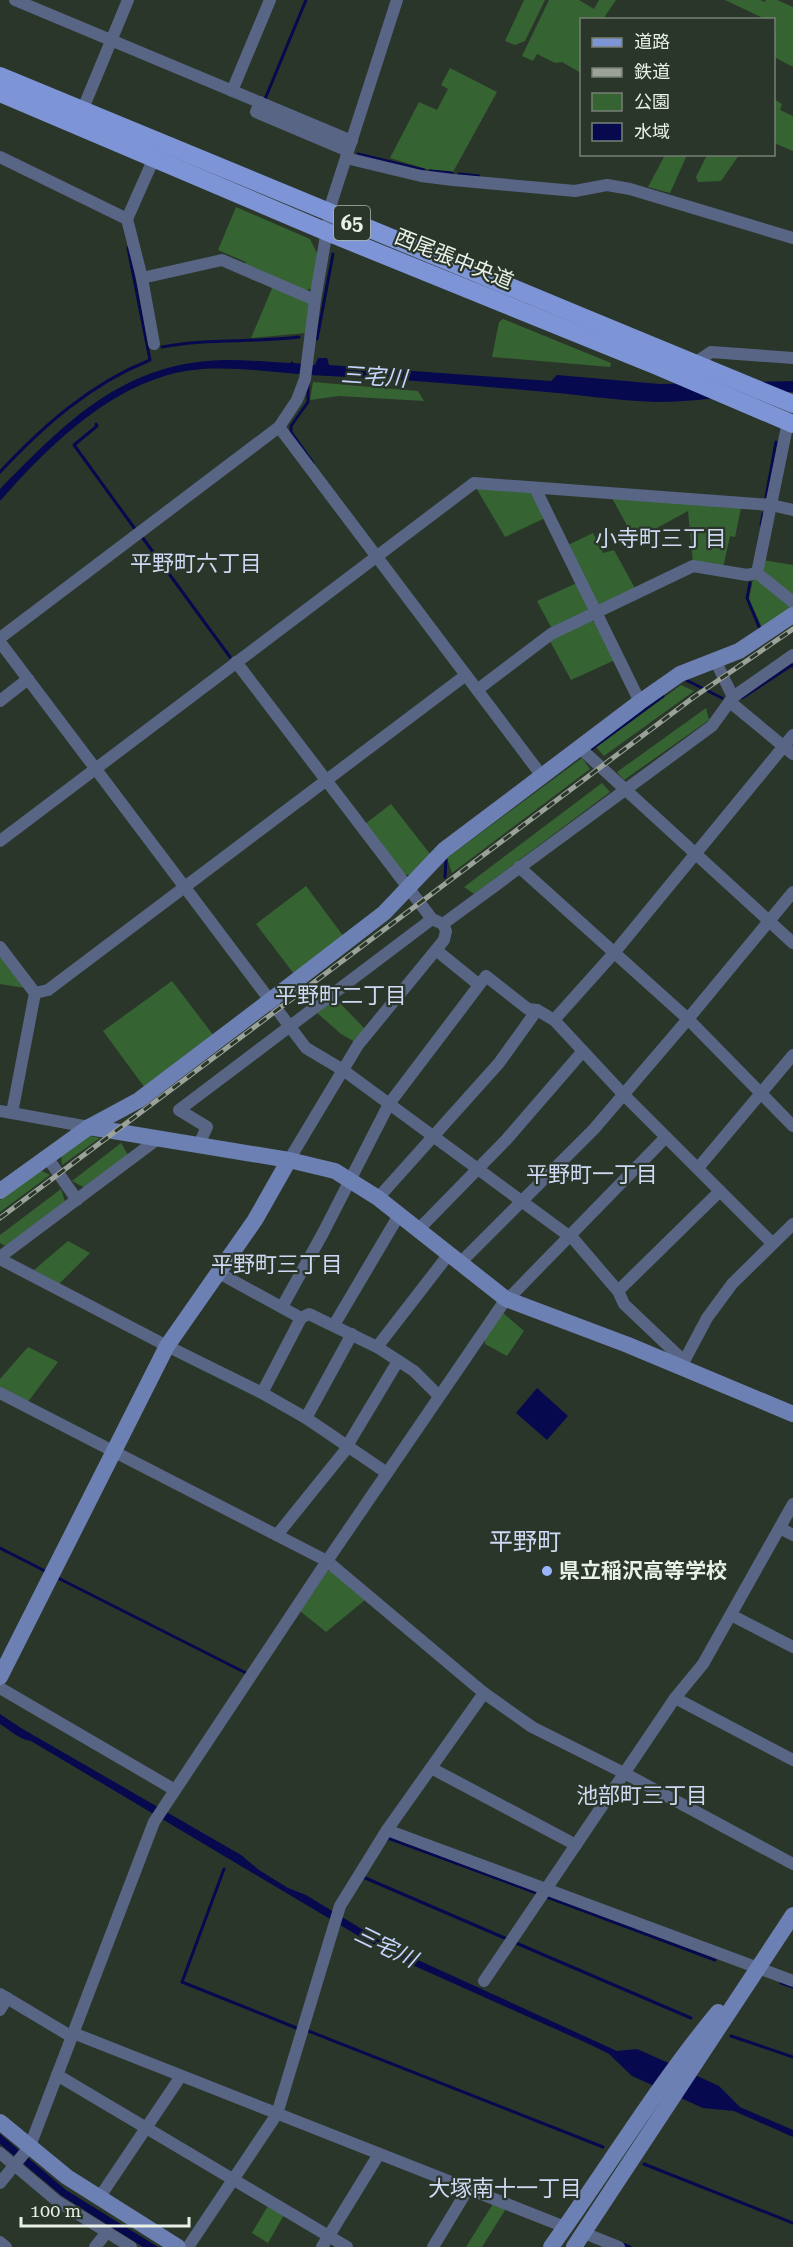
<svg xmlns="http://www.w3.org/2000/svg" width="793" height="2247" font-family="'Roboto Serif','Noto Sans JP',serif">
  <style>
    .green { fill: #356332 }
    .water { fill: #06094e }
    .lines { fill: none; stroke-linecap: round; stroke-linejoin: round }
    .stream { stroke: #06094e; stroke-width: 3 }
    .street { stroke: #586585; stroke-width: 12 }
    .secondary { stroke: #6d80b3; stroke-width: 16 }
    .primary { stroke: #7d94d6; stroke-width: 18 }
    .rail-casing { stroke: #9aa299; stroke-width: 5 }
    .rail { stroke: #2b362a; stroke-width: 3; stroke-dasharray: 9; stroke-linecap: butt }
    .poi-dot { fill: #9ab5fd; stroke: #2b362a; stroke-width: 2 }
    .labels { text-anchor: middle; stroke-width: 4.5; stroke-linejoin: round; paint-order: stroke }
    .shield { fill: #2b362a; stroke: #b0b8af; stroke-width: 1.5 }
    .shield-label { font-size: 20px; font-weight: bold; fill: #e9f0e8 }
    .street-label { font-size: 21px; fill: #e9f0e8; stroke: #2b362a }
    .poi-label { font-size: 21px; font-weight: bold; fill: #e9f0e8; stroke: #2b362a; text-anchor: start }
    .water-label { font-size: 22px; font-style: italic; fill: #c6d6ff; stroke: #2b362a }
    .neighbourhood-label { font-size: 22px; fill: #ced9f4; stroke: #2b362a }
    .quarter-label { font-size: 24px; fill: #ced9f4; stroke: #2b362a }
  </style>
  <rect width="100%" height="100%" fill="#2b362a"/>
  <g class="green">
    <polygon points="524,0 545,0 525,41 515,45 505,41"/>
    <polygon points="549,0 579,0 594,9 599,0 616,0 603,19 582,20 581,73 562,62 555,63 537,54 533,61 522,56"/>
    <polygon points="725,0 760,0 765,2 766,0 777,0 793,7 793,67 774,57 774,31 776,25 774,24 774,20 765,19"/>
    <polygon points="450,68 497,92 453,172 426,169 390,158 419,102 437,110 448,89 441,85"/>
    <polygon points="774,99 782,104 780,110 793,116 793,151 774,143"/>
    <polygon points="665,155 687,155 670,193 648,187"/>
    <polygon points="707,155 707,154 739,155 721,181 698,182 696,177"/>
    <polygon points="236,207 310,239 318,255 313,288 303,291 245,266 246,262 218,250"/>
    <polygon points="273,286 306,299 310,306 306,333 251,338"/>
    <polygon points="503,319 611,363 610,367 492,357 499,322"/>
    <polygon points="313,382 418,391 424,401 339,396 310,400"/>
    <polygon points="475,486 529,492 536,498 545,518 505,537"/>
    <polygon points="612,498 741,508 735,537 730,536 723,568 693,563 688,511 635,540"/>
    <polygon points="593,533 603,553 614,550 636,590 601,606 596,605 568,545"/>
    <path d="M 762,560 L 793,565 L 793,595 C 780,586 761,578 762,560 Z"/>
    <polygon points="753,579 758,579 793,608 763,630 749,599"/>
    <polygon points="577,583 588,608 586,614 552,629 537,601"/>
    <polygon points="590,620 596,623 615,660 571,680 550,641"/>
    <polygon points="681,685 694,691 604,756 596,747"/>
    <polygon points="706,708 709,720 624,780 617,772"/>
    <polygon points="582,758 590,769 452,873 447,858"/>
    <polygon points="602,783 610,792 474,894 464,887"/>
    <polygon points="391,804 430,854 410,875 402,874 365,824"/>
    <polygon points="306,886 344,937 294,974 256,924"/>
    <polygon points="0,956 25,988 0,984"/>
    <polygon points="172,981 214,1036 145,1088 103,1031"/>
    <polygon points="335,998 365,1029 355,1042 341,1034 316,1012"/>
    <polygon points="87,1135 100,1138 62,1165 61,1154"/>
    <polygon points="121,1143 128,1155 85,1188 72,1181"/>
    <polygon points="40,1170 50,1175 0,1212 0,1200"/>
    <polygon points="61,1189 65,1202 5,1246 0,1243 0,1235"/>
    <polygon points="68,1241 90,1253 59,1284 34,1270"/>
    <polygon points="502,1312 524,1331 507,1356 485,1344 485,1338"/>
    <polygon points="28,1347 58,1362 27,1403 0,1389 0,1379"/>
    <polygon points="326,1570 334,1571 365,1600 326,1632 300,1611"/>
    <polygon points="494,2202 507,2207 482,2247 466,2247"/>
    <polygon points="269,2204 285,2213 268,2243 252,2233"/>
  </g>
  <g class="water">
    <path d="M 318,358 L 327,358 L 329,365 L 551,381 L 557,375 L 660,384 L 793,381 L 793,392 C 748,393 703,402 657,402 C 617,401 575,394 535,391 C 460,384 384,378 309,375 C 263,372 213,362 168,375 C 101,394 45,450 0,501 L 0,489 C 60,428 117,368 208,361 C 234,358 263,362 290,363 L 292,361 L 293,363 L 315,365 Z"/>
    <polygon points="537,1388 568,1416 547,1440 516,1413"/>
    <path d="M 0,1714 L 21,1728 L 241,1855 L 259,1870 L 288,1888 L 306,1895 L 396,1950 L 617,2051 L 637,2049 L 682,2069 L 719,2086 L 740,2107 L 793,2130 L 793,2137 L 734,2111 L 703,2108 L 632,2076 L 609,2054 L 591,2045 L 408,1963 L 357,1935 L 31,1741 C 20,1740 10,1730 0,1724 Z"/>
    <polygon points="0,2134 66,2190 158,2247 143,2247 62,2196 0,2144"/>
  </g>
  <g class="lines">
    <g class="stream">
      <polyline points="265,99 306,0"/>
      <polyline points="358,154 424,170"/>
      <polyline points="430,171 452,173"/>
      <polyline points="459,174 479,176"/>
      <polyline points="317,339 333,254"/>
      <path d="M 162,347 C 208,338 253,343 299,337"/>
      <polyline points="308,384 308,402 291,426 291,432 313,463"/>
      <polyline points="96,424 97,426 74,445 135,529"/>
      <path d="M 0,472 C 43,426 90,384 150,360 L 128,248"/>
      <polyline points="766,497 776,442"/>
      <polyline points="761,525 763,514"/>
      <polyline points="142,537 230,657"/>
      <polyline points="750,583 747,598 760,629"/>
      <polyline points="686,680 722,698"/>
      <polyline points="742,698 792,665 793,666"/>
      <polyline points="590,750 663,696"/>
      <polyline points="445,877 446,858"/>
      <polyline points="0,1548 45,1571"/>
      <polyline points="58,1578 246,1673"/>
      <polyline points="387,1840 388,1838 539,1894"/>
      <polyline points="224,1869 182,1982 299,2029"/>
      <polyline points="363,1877 507,1939"/>
      <polyline points="547,1897 715,1960"/>
      <polyline points="516,1943 691,2018"/>
      <polyline points="781,1983 793,1987"/>
      <polyline points="306,2030 603,2147"/>
      <polyline points="731,2036 793,2057"/>
      <polyline points="644,2164 793,2223"/>
      <polyline points="621,2243 630,2247"/>
    </g>
    <g class="street">
      <polyline points="15,0 352,141"/>
      <polyline points="232,91 270,0"/>
      <polyline points="260,102 256,112 348,151"/>
      <polyline points="82,111 128,0"/>
      <polyline points="0,157 127,219"/>
      <polyline points="346,158 421,176 453,180 575,191 607,185 630,189 793,238"/>
      <polyline points="142,278 222,260 315,300"/>
      <polyline points="154,344 142,278 127,219 154,158"/>
      <polyline points="695,363 711,352 793,358"/>
      <polyline points="788,422 757,573 793,602"/>
      <polyline points="279,427 542,776"/>
      <polyline points="535,488 640,702"/>
      <polyline points="0,638 279,427 297,400 305,379 315,300 332,201 397,0"/>
      <polyline points="0,642 306,1048 343,1070 569,1236"/>
      <polyline points="715,660 733,697"/>
      <polyline points="236,662 432,919 443,924 446,931 444,940 358,1045 289,1160"/>
      <polyline points="477,690 551,634 693,566 747,575 757,573"/>
      <polyline points="0,701 28,679"/>
      <polyline points="730,702 793,754"/>
      <polyline points="580,748 793,943"/>
      <polyline points="0,841 474,483 771,505 793,510"/>
      <polyline points="519,867 688,1019 793,1126"/>
      <polyline points="443,924 712,726 733,697 793,655"/>
      <polyline points="0,947 35,993 12,1113"/>
      <polyline points="436,950 478,984"/>
      <polyline points="35,993 48,990 466,675"/>
      <polyline points="554,1020 614,953 793,735"/>
      <polyline points="0,1111 89,1127"/>
      <polyline points="198,1146 207,1127 179,1110 432,919"/>
      <polyline points="47,1157 77,1200"/>
      <polyline points="698,1168 793,1055"/>
      <polyline points="378,1198 499,1063 537,1010"/>
      <polyline points="418,1230 506,1140 583,1051"/>
      <polyline points="570,1235 618,1291 624,1304 684,1361"/>
      <polyline points="0,1257 159,1138"/>
      <polyline points="0,1259 167,1346 262,1393 306,1418 387,1473"/>
      <polyline points="460,1263 594,1129 688,1019 793,892"/>
      <polyline points="219,1273 301,1318 262,1393"/>
      <polyline points="618,1291 720,1191"/>
      <polyline points="508,1299 666,1137"/>
      <polyline points="282,1307 323,1233 389,1104 486,976 528,1009 537,1010 554,1020 623,1094 772,1243"/>
      <polyline points="301,1318 309,1314 377,1347 414,1371 439,1396"/>
      <polyline points="334,1325 399,1215"/>
      <polyline points="377,1347 449,1254"/>
      <polyline points="681,1367 707,1318 732,1284 793,1224"/>
      <polyline points="0,1393 327,1561 484,1693 532,1727 624,1773 793,1864"/>
      <polyline points="306,1418 352,1334"/>
      <polyline points="347,1446 398,1361"/>
      <polyline points="780,1528 793,1535"/>
      <polyline points="277,1535 348,1447"/>
      <polyline points="731,1615 793,1647"/>
      <polyline points="0,1688 175,1790"/>
      <polyline points="675,1698 793,1760"/>
      <polyline points="431,1768 576,1845"/>
      <polyline points="387,1830 793,1981"/>
      <polyline points="484,1981 675,1698 703,1664 793,1504"/>
      <polyline points="0,1994 72,2037"/>
      <polyline points="0,2010 7,1998"/>
      <polyline points="73,2033 565,2227"/>
      <polyline points="57,2075 347,2247"/>
      <polyline points="0,2153 57,2201 131,2247"/>
      <polyline points="0,2183 30,2146 154,1822 327,1561 506,1299"/>
      <polyline points="99,2198 181,2076"/>
      <polyline points="584,2233 619,2247"/>
      <polyline points="0,2242 6,2247"/>
      <polyline points="95,2247 107,2232"/>
      <polyline points="188,2247 277,2114 340,1906 387,1830 484,1693"/>
      <polyline points="322,2247 379,2154"/>
      <polyline points="433,2247 468,2189"/>
    </g>
    <g class="secondary">
      <polyline points="89,1127 289,1160 335,1171 378,1198 506,1299 628,1345 793,1414"/>
      <polyline points="0,1191 89,1127 139,1100 271,1000 384,913 444,850 640,702 680,674 739,651 793,615"/>
      <polyline points="0,1677 167,1346 255,1220 289,1160"/>
      <polyline points="0,2122 67,2177 178,2247"/>
      <path d="M 551,2247 C 607,2169 657,2086 718,2012"/>
      <polyline points="574,2247 793,1915"/>
    </g>
    <g class="primary">
      <path d="M 0,76 C 264,187 529,294 793,404"/>
      <polyline points="0,93 327,232 657,366 793,424"/>
    </g>
    <g class="rail-casing">
      <polyline id="rail" points="0,1218 694,697 793,629"/>
    </g>
    <use href="#rail" class="rail"/>
  </g>
  <circle class="poi-dot" cx="547" cy="1571" r="6"/>
  <g class="labels">
    <rect class="shield" x="334" y="206" width="36" height="34" rx="4.5"/>
    <g class="shield-label">
      <text x="352" y="230">65</text>
    </g>
    <g class="street-label">
      <text transform="translate(454 259) rotate(22)" y="7">西尾張中央道</text>
    </g>
    <g class="poi-label">
      <text x="559" y="1578">県立稲沢高等学校</text>
    </g>
    <g class="water-label">
      <text transform="translate(374 376) rotate(4)" y="8">三宅川</text>
      <text transform="translate(386 1946) rotate(26)" y="8">三宅川</text>
    </g>
    <g class="neighbourhood-label">
      <text x="661" y="546">小寺町三丁目</text>
      <text x="196" y="571">平野町六丁目</text>
      <text x="341" y="1003">平野町二丁目</text>
      <text x="592" y="1182">平野町一丁目</text>
      <text x="277" y="1272">平野町三丁目</text>
      <text x="642" y="1803">池部町三丁目</text>
      <text x="505" y="2196">大塚南十一丁目</text>
    </g>
    <g class="quarter-label">
      <text x="525" y="1550">平野町</text>
    </g>
  </g>
  <rect x="580" y="18" width="195" height="138" fill="#2b362a" stroke="#778076" stroke-width="1.5"/>
  <rect x="592" y="38" width="30" height="9" fill="#7d94d6" stroke="#778076" stroke-width="1.5"/>
  <text x="634" y="48" font-size="18" fill="#e9f0e8">道路</text>
  <rect x="592" y="68" width="30" height="9" fill="#9aa299" stroke="#778076" stroke-width="1.5"/>
  <text x="634" y="78" font-size="18" fill="#e9f0e8">鉄道</text>
  <rect x="592" y="93" width="30" height="18" fill="#356332" stroke="#778076" stroke-width="1.5"/>
  <text x="634" y="108" font-size="18" fill="#e9f0e8">公園</text>
  <rect x="592" y="123" width="30" height="18" fill="#06094e" stroke="#778076" stroke-width="1.5"/>
  <text x="634" y="138" font-size="18" fill="#e9f0e8">水域</text>
  <path d="M21 2217v9h168v-9" fill="none" stroke="#e9f0e8" stroke-width="3"/>
  <text x="30" y="2217" font-size="18" fill="#e9f0e8" stroke="#2b362a" stroke-width="4.5" paint-order="stroke">100 m</text>
</svg>
